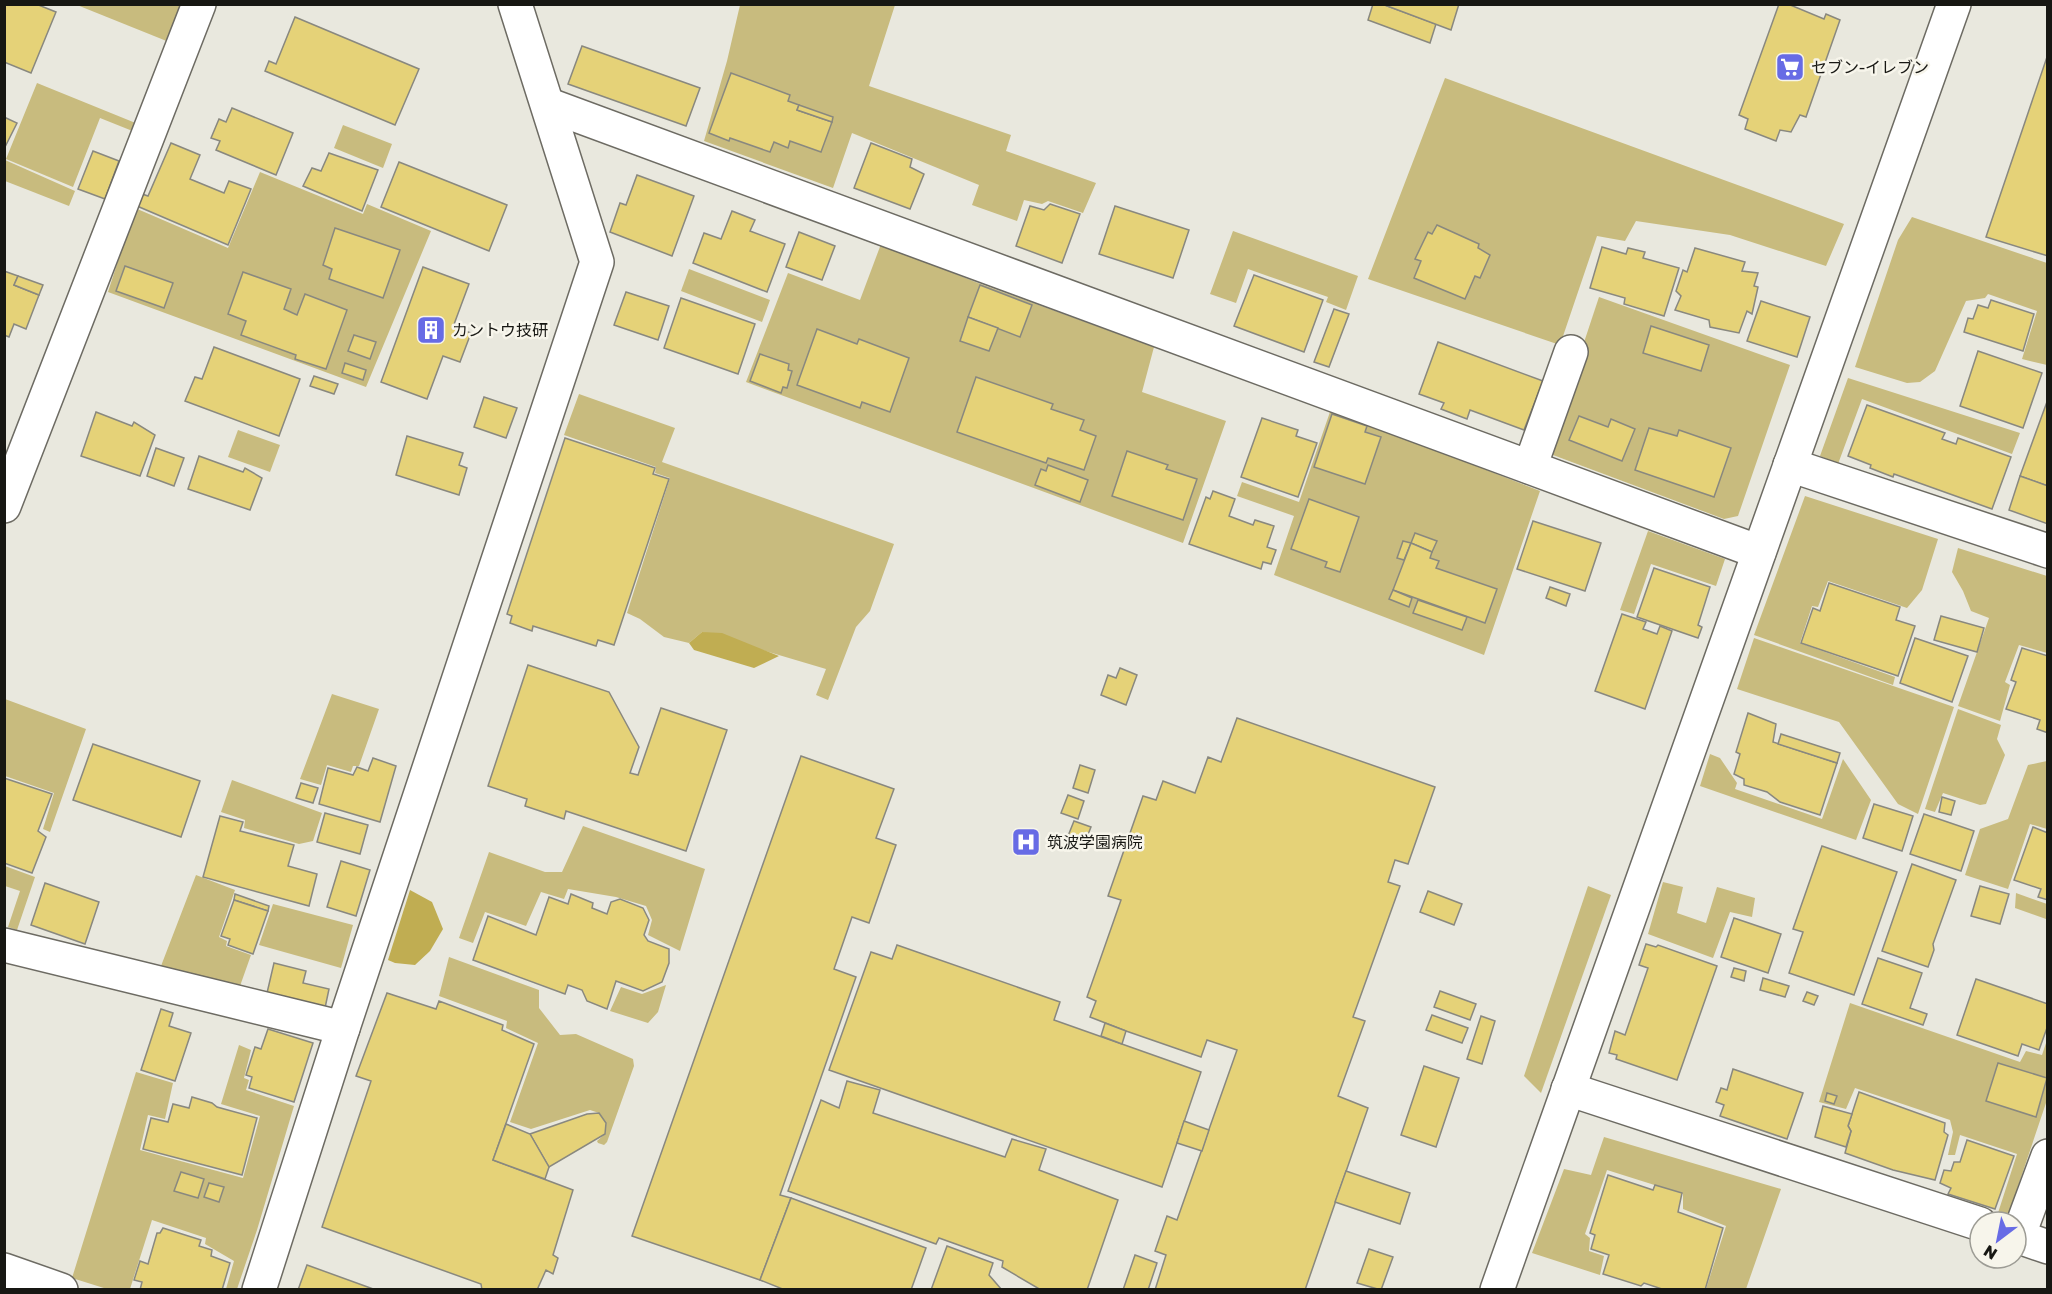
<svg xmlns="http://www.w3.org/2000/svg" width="2052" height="1294" font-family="'Golos Text','Noto Sans JP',sans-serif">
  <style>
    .green { fill: #c8bb7e }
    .forest { fill: #c0ad52 }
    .building { fill: #e5d278; stroke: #89887f; stroke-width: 1.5 }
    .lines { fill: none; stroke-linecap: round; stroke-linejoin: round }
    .street-casing { stroke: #6d6b63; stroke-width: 36 }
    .secondary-casing { stroke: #6d6b63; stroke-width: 36 }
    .street { stroke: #fff; stroke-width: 33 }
    .secondary { stroke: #fff; stroke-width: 33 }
    .labels { text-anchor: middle; stroke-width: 5; stroke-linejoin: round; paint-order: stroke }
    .poi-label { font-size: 16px; fill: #171713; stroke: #f7f5eb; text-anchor: start }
  </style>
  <rect width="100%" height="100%" fill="#e9e8de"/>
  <g class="green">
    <polygon points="77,5 184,5 169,42"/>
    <polygon points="740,5 895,5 869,86 1011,135 1006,151 1096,183 1083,213 1048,201 1042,204 1024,200 1017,221 972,205 979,185 852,133 833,188 704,141 727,61"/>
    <polygon points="1445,78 1844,224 1826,266 1730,235 1636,221 1625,241 1597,236 1560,345 1368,279"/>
    <polygon points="37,83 138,124 135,132 100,118 73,187 6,159"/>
    <polygon points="343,125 392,144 383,168 334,148"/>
    <polygon points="5,160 75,191 69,206 5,181"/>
    <polygon points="260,172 363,214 367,204 431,231 366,387 108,292 135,208 228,248"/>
    <polygon points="1912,217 2047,263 2047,365 2022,359 2037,311 1988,294 1985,298 1966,301 1935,371 1920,382 1907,383 1855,367 1898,240"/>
    <polygon points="1233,231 1358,276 1346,310 1326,302 1328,297 1248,269 1236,303 1210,294"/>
    <polygon points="881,244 978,283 1154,347 1142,392 1226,421 1183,543 746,382 788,273 860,300"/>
    <polygon points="689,269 770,300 762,322 681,291"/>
    <polygon points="1599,297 1790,365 1738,516 1724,519 1553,455 1549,448"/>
    <polygon points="1848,378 2020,433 2012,454 1862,399 1838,464 1820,456"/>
    <polygon points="579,394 675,428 662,462 894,544 870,611 856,627 828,700 816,695 826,669 702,632 689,643 664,637 640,619 627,613 670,478 655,473 656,467 564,435"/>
    <polygon points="1331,409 1540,491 1484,655 1274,575 1294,516 1237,496 1242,482 1299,502"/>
    <polygon points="238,430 280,445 270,472 228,457"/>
    <polygon points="1805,496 1938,539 1922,590 1907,608 1828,581 1818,607 1812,606 1800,643 1895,677 1893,685 1754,635"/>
    <polygon points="1648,531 1725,559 1716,586 1651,564 1634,614 1620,610"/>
    <polygon points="1958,548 2047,576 2047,653 2019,645 2005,682 2010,685 2000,721 1958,706 1989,618 1971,611 1963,591 1952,572"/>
    <polygon points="1754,638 1954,707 1918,814 1898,804 1839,722 1737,689"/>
    <polygon points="332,694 379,709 359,766 353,766 351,772 327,765 321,785 300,779"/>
    <polygon points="5,699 86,729 50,832 43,829 54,793 5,776"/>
    <polygon points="1958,709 2001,725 1997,739 2005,755 1986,804 1980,805 1943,793 1935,812 1925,809"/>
    <polygon points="1710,754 1720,758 1737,783 1735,789 1822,819 1843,759 1871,800 1856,840 1700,786"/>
    <polygon points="2047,761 2047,829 2030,824 2008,889 1965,875 1980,829 2008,819 2028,765"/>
    <polygon points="232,780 322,813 313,841 299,844 244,828 245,820 221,812"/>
    <polygon points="583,826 705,869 680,951 648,935 652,920 646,906 616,897 568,889 564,899 541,892 526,926 485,912 473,943 459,938 489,852 545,872 562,872"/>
    <polygon points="5,866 35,877 17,930 8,927 20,891 5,886"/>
    <polygon points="196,875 235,890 219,937 227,941 226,946 251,955 240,986 161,966"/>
    <polygon points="1663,882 1683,887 1677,913 1706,923 1717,887 1755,898 1752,917 1730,912 1713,958 1648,934"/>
    <polygon points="1588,886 1611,895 1541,1093 1524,1076"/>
    <polygon points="2016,893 2047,904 2047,924 2046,919 2015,908"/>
    <polygon points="273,904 353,925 341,968 259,945"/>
    <polygon points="449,957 539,990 539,1008 560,1035 576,1034 633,1059 634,1066 607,1142 604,1145 598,1143 597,1141 605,1134 606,1123 599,1113 590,1110 531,1129 510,1122 538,1043 506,1028 507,1021 439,996"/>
    <polygon points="666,985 658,1012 648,1023 610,1011 621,987 642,994"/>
    <polygon points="1850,1003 2020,1062 2026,1051 2042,1055 2047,1040 2047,1100 2008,1216 2003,1218 1997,1216 2017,1154 1960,1135 1955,1155 1948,1155 1953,1132 1950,1120 1855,1088 1846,1109 1819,1102"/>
    <polygon points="239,1045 251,1050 244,1078 249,1080 246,1090 294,1106 257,1230 237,1289 226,1289 234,1261 205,1244 206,1238 152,1220 130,1289 107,1289 72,1278 136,1072 173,1083 165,1119 148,1115 140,1150 243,1178 260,1116 221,1104"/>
    <polygon points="1604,1137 1781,1189 1746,1289 1706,1289 1726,1226 1683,1209 1683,1194 1607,1170 1585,1234 1590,1238 1589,1251 1604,1256 1600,1275 1532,1253 1564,1169 1591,1175"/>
  </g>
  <g class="forest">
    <polygon points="702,632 722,633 779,656 754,668 694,650 689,643"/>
    <polygon points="410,890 432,902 443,929 430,951 415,965 395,963 388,960"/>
  </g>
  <g class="building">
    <polygon points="4,4 36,4 56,12 31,73 4,62"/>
    <polygon points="1373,4 1382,4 1436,24 1430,43 1368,20"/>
    <polygon points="1382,4 1459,4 1451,30"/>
    <polygon points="1779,4 1788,4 1824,19 1826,14 1840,20 1806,117 1800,115 1791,132 1780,130 1776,141 1745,129 1748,119 1739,115"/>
    <polygon points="295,17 419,69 395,125 265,71 269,61 276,64"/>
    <polygon points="582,46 700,88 686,126 568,84"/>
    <polygon points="2048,54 2048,256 1986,237"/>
    <polygon points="731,73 790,95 788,101 799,105 797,110 832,122 821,152 790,141 788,148 774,142 770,152 730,138 729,141 709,133"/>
    <polygon points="799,105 833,117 832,122 797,110"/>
    <polygon points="232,108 293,133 276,175 216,150 220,141 211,138 219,119 226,122"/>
    <polygon points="4,117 17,123 4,149"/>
    <polygon points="171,143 200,155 190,179 224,193 229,181 251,189 228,245 137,206 142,194 148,196"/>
    <polygon points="871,143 912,159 910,167 924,174 910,209 854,188"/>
    <polygon points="93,151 119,161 105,199 78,189"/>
    <polygon points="329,153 378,170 362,211 303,186 312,168 321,171"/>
    <polygon points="399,162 507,205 489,251 381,207"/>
    <polygon points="637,175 694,196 672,256 610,232 620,203 626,205"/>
    <polygon points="1050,204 1080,214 1062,263 1016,246 1030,206 1044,210"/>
    <polygon points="1115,206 1189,230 1173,278 1099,254"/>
    <polygon points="732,211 755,220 750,231 785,244 767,292 693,263 704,233 721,239"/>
    <polygon points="1437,225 1479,244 1478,248 1490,255 1480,278 1475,276 1465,299 1414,278 1421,261 1415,259 1428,232 1432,234"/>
    <polygon points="335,228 400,250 383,298 329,279 332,269 323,265"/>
    <polygon points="799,232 835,246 822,280 786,267"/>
    <polygon points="1602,247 1626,254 1628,248 1645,252 1643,258 1679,268 1664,316 1624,304 1625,298 1590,288"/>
    <polygon points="1695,248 1745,262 1742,271 1758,273 1754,286 1758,287 1752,314 1747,311 1739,333 1710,327 1709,320 1675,310 1681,296 1676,291 1683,270 1687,272"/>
    <polygon points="125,266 173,283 164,308 116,291"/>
    <polygon points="423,267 469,284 453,327 471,333 460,362 443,356 427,399 381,382"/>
    <polygon points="4,271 18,276 14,285 39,295 26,329 14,324 9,337 4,335"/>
    <polygon points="243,272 291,289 284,309 297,315 305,294 347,310 326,369 295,359 296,355 241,335 246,321 228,314"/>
    <polygon points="1254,275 1323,300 1304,352 1234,326"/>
    <polygon points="18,276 43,285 39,295 14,285"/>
    <polygon points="980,285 1032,305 1020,337 968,317"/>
    <polygon points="626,292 669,306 658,340 614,325"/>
    <polygon points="681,298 755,324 738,374 664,348"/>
    <polygon points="1991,300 2034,314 2023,351 1964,332 1968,318 1973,319 1978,305 1988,308"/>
    <polygon points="1761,301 1810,317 1797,357 1747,341"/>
    <polygon points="1334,309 1349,314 1329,367 1314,362"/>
    <polygon points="968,317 998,328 989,351 960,341"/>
    <polygon points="1651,326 1709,345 1701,371 1643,353"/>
    <polygon points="817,329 857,344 859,339 909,358 890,412 862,402 860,408 797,385"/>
    <polygon points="354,335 376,342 370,359 348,351"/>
    <polygon points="1438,342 1543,381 1524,430 1470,410 1467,419 1441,409 1444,403 1419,394"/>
    <polygon points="214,347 300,379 279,436 185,401 195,377 202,379"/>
    <polygon points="1978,351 2042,373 2023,428 1960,406"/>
    <polygon points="760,354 789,364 788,370 792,371 787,388 783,387 781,393 750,381"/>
    <polygon points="345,363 366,370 363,380 342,373"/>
    <polygon points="314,376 338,384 334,394 310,386"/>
    <polygon points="976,377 1053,404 1051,409 1084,420 1080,430 1096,436 1084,470 1048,458 1046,463 957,432"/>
    <polygon points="484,397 517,408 506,438 474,427"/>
    <polygon points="2048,399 2048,486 2020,476"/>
    <polygon points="1867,405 1945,433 1942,439 1956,444 1958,438 2011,457 1992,509 1894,474 1893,477 1870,468 1871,465 1848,456"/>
    <polygon points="96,412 132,426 134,422 155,435 140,476 81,456"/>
    <polygon points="1332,414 1367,426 1365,432 1381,437 1365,484 1314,467"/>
    <polygon points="1579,416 1608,427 1611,419 1635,429 1622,461 1569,440"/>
    <polygon points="1262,418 1298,430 1296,436 1317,443 1298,497 1241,477"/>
    <polygon points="1649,428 1677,436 1679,430 1731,448 1714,497 1635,470"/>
    <polygon points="407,436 463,453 459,465 467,468 459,495 396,475"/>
    <polygon points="565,438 655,468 653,474 669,479 614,645 598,640 596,646 533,626 532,631 510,623 512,616 507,614"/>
    <polygon points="156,448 184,458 174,486 147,476"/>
    <polygon points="1127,451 1168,465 1166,469 1197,479 1183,520 1112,496"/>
    <polygon points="199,456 243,472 245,468 262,478 250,510 188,489"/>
    <polygon points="1048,465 1088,480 1080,502 1035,485 1041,469 1046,471"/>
    <polygon points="2020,476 2048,486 2048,524 2009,510"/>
    <polygon points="1213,491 1235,499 1229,516 1253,525 1255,520 1274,526 1267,547 1276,550 1271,564 1263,562 1261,569 1189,544 1206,497 1210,499"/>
    <polygon points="1309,499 1359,517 1340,572 1325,567 1327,562 1291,549"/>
    <polygon points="1533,521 1601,543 1585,591 1517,569"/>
    <polygon points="1415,533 1437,541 1432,552 1411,543"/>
    <polygon points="1403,541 1411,543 1404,560 1397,558"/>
    <polygon points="1411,543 1432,552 1430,558 1439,561 1436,568 1497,589 1485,623 1393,590"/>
    <polygon points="1654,568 1710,587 1698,625 1702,627 1698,638 1637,617"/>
    <polygon points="1829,583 1900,607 1896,620 1915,626 1898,676 1801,643 1813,608 1820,611"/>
    <polygon points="1550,587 1570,594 1566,606 1546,598"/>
    <polygon points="1393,590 1412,598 1409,607 1389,599"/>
    <polygon points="1418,600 1467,617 1462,630 1413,613"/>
    <polygon points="1622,614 1646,622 1643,629 1657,634 1660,626 1672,631 1645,709 1595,691"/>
    <polygon points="1941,616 1984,628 1977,652 1934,640"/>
    <polygon points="1915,638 1968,656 1952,702 1900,683"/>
    <polygon points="2022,648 2048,656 2048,733 2037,729 2040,720 2006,709 2016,682 2011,680"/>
    <polygon points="528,665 609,692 639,747 630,773 638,775 661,708 727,730 686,851 566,811 564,819 525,806 527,799 488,786"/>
    <polygon points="1120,668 1137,675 1126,705 1101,695 1108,675 1116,678"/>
    <polygon points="1748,713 1776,724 1773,742 1837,763 1820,815 1780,802 1767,792 1744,785 1744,779 1734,774 1740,754 1736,752"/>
    <polygon points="1237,718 1435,787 1408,864 1395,860 1388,882 1400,886 1353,1017 1365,1021 1338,1096 1368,1108 1305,1290 1155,1290 1166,1255 1155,1251 1167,1216 1177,1220 1237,1050 1207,1040 1201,1057 1126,1031 1090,1017 1096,1001 1087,997 1121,900 1108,896 1143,796 1156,800 1163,781 1195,793 1208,757 1221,762"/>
    <polygon points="1781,734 1840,753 1837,763 1778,744"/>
    <polygon points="93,744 200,781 181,837 73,800"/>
    <polygon points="801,756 894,789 876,838 896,845 869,923 852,917 834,969 856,977 780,1195 791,1198 760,1280 632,1236"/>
    <polygon points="373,758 396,766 380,822 319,804 328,768 353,775 357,767 368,771"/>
    <polygon points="1080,765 1095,770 1088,793 1073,788"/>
    <polygon points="4,778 52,794 38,831 46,837 32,873 4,863"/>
    <polygon points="301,783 318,788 313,803 296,798"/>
    <polygon points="1068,795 1084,801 1078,819 1061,813"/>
    <polygon points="1942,797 1955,801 1951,815 1939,812"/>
    <polygon points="1874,804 1913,816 1902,851 1863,838"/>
    <polygon points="325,813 368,825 360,854 317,842"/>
    <polygon points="1924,814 1974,831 1961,871 1910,854"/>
    <polygon points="220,816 243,822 240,831 294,845 288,866 317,874 309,906 203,877"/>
    <polygon points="1074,821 1091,827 1085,842 1068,836"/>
    <polygon points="2033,827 2048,833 2048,900 2038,897 2041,889 2014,880"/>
    <polygon points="1822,846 1897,872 1854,995 1789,973 1803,932 1793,929"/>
    <polygon points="341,861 370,870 356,916 327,907"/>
    <polygon points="1912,864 1956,880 1933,944 1934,950 1928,967 1882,951"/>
    <polygon points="45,883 99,902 85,944 31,925"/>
    <polygon points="1980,886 2009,894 2000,924 1971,916"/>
    <polygon points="1428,891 1462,904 1454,925 1420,912"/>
    <polygon points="235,894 269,906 268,911 234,900"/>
    <polygon points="571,894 593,903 592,908 607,914 611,902 620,899 643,908 649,920 644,935 648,941 669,949 669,963 662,982 643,991 616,981 607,1009 587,1001 582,990 568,985 565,994 473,960 488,916 536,935 549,897 568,904"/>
    <polygon points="234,900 268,911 253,954 228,945 230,939 221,936"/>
    <polygon points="1734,918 1781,934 1768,973 1721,957"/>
    <polygon points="1646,944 1656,947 1658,945 1717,966 1677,1080 1616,1059 1617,1055 1609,1053 1615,1031 1625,1035 1648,968 1639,965"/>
    <polygon points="897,945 1060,1002 1054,1020 1201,1072 1162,1187 829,1070 871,952 892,959"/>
    <polygon points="1878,958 1922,973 1910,1008 1927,1014 1923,1025 1862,1004"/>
    <polygon points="274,963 306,971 303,983 329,989 325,1008 267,993"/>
    <polygon points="1734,968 1746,971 1744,981 1731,977"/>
    <polygon points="1763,978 1789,986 1785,997 1760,990"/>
    <polygon points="1976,979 2048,1004 2048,1025 2039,1050 2022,1044 2018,1056 1957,1035"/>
    <polygon points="1440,991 1476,1004 1470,1020 1434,1007"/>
    <polygon points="1807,992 1818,996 1814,1005 1803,1001"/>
    <polygon points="387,993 436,1009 439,1001 503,1025 502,1030 534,1044 493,1160 573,1190 553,1255 558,1258 553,1274 546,1270 537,1290 482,1290 481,1284 322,1227 371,1081 356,1076"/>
    <polygon points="161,1009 173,1013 169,1026 191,1033 175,1081 141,1070"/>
    <polygon points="1432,1015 1468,1028 1462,1043 1426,1030"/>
    <polygon points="1481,1016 1495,1021 1482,1064 1467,1059"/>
    <polygon points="1105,1023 1126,1031 1122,1044 1101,1036"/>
    <polygon points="268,1029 313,1043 294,1102 249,1088 252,1077 246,1075 255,1047 261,1049"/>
    <polygon points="1998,1063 2047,1078 2036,1117 1986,1101"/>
    <polygon points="1424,1066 1459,1078 1436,1147 1401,1135"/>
    <polygon points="1733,1069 1803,1093 1787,1139 1720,1116 1724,1105 1716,1102 1721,1088 1727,1090"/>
    <polygon points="847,1081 880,1090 873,1113 1005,1157 1012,1139 1046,1149 1039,1170 1118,1200 1087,1290 1041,1290 1002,1267 1003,1261 992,1257 939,1238 936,1244 788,1191 821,1100 839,1108"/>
    <polygon points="1859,1092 1945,1123 1944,1132 1948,1135 1935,1180 1893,1170 1845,1153 1851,1131 1848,1126"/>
    <polygon points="1827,1093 1837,1096 1834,1104 1825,1101"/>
    <polygon points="192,1097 212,1103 217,1107 257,1118 242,1175 143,1149 151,1118 168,1122 173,1104 189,1108"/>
    <polygon points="1823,1106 1852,1114 1848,1126 1851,1131 1846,1147 1815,1137"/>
    <polygon points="599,1113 606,1123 605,1134 549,1167 530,1134 587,1114"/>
    <polygon points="1184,1121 1209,1130 1202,1151 1177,1143"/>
    <polygon points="506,1124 530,1134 549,1167 545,1179 493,1160"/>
    <polygon points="1967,1140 2014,1156 1995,1209 1948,1194 1951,1188 1940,1183 1944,1170 1951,1171 1954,1162 1960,1162"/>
    <polygon points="1346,1171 1410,1193 1400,1224 1335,1202"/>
    <polygon points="181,1172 204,1179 198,1198 174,1191"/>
    <polygon points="1608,1175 1653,1190 1655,1185 1682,1193 1678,1212 1723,1228 1705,1290 1665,1290 1644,1283 1641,1286 1603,1274 1609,1255 1591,1249 1595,1235 1590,1233"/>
    <polygon points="209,1183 224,1187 219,1202 204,1197"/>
    <polygon points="791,1198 926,1248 911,1290 785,1290 760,1280"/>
    <polygon points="163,1228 201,1240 199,1246 212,1250 211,1256 230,1263 222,1290 140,1290 142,1282 134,1280 140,1261 148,1264 157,1233 160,1233"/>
    <polygon points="947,1246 993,1263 989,1275 1002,1290 931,1290"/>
    <polygon points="1369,1249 1393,1257 1381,1290 1357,1283"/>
    <polygon points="1135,1255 1157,1263 1148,1290 1123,1290"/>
    <polygon points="307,1265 376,1290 298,1290"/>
  </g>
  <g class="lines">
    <g class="street-casing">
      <g id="street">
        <polyline points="549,105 1759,552"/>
        <polyline points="1790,465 2048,551"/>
        <polyline points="1530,467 1571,352"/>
        <polyline points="4,506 199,4"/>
        <polyline points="4,945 343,1028"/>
        <polyline points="1568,1089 1980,1224"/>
        <polyline points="2016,1236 2048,1247"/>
        <polyline points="2018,1237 2048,1156"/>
        <polyline points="4,1270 61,1290"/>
        <polyline points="259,1290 343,1028 597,262 515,4"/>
      </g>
    </g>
    <g class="secondary-casing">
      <polyline id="secondary" points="1497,1290 1954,4"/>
    </g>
    <use href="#street" class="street"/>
    <use href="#secondary" class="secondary"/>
  </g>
  <defs>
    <g id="supermarket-square" transform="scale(1.5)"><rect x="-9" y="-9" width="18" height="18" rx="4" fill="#676be5" stroke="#f7f5eb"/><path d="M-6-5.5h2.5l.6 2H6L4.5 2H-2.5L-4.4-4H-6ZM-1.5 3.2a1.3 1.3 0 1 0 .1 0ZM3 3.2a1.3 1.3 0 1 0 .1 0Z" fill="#fff"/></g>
    <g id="building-square" transform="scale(1.5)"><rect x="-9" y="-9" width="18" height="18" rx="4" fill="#676be5" stroke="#f7f5eb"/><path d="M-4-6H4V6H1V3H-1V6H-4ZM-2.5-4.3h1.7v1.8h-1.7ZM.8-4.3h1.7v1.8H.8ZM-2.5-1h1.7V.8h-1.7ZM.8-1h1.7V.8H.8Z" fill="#fff"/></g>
    <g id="hospital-square" transform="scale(1.5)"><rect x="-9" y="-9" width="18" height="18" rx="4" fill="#676be5" stroke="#f7f5eb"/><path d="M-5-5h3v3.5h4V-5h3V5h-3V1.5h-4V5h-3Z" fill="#fff"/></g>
  </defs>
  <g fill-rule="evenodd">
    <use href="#supermarket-square" x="1790" y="67"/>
    <use href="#building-square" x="431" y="330"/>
    <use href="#hospital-square" x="1026" y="842"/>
  </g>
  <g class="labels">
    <g class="poi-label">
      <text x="1811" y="73">セブン-イレブン</text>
      <text x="452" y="336">カントウ技研</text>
      <text x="1047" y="848">筑波学園病院</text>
    </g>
  </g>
  <rect width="2052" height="1294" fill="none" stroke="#171713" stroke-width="12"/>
  <g transform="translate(1998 1240) rotate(212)"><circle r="28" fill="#f7f5eb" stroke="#9d9c95" stroke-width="1.5"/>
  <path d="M0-4.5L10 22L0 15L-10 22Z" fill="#676be5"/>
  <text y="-9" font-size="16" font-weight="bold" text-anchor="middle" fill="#171713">N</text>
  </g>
</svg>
